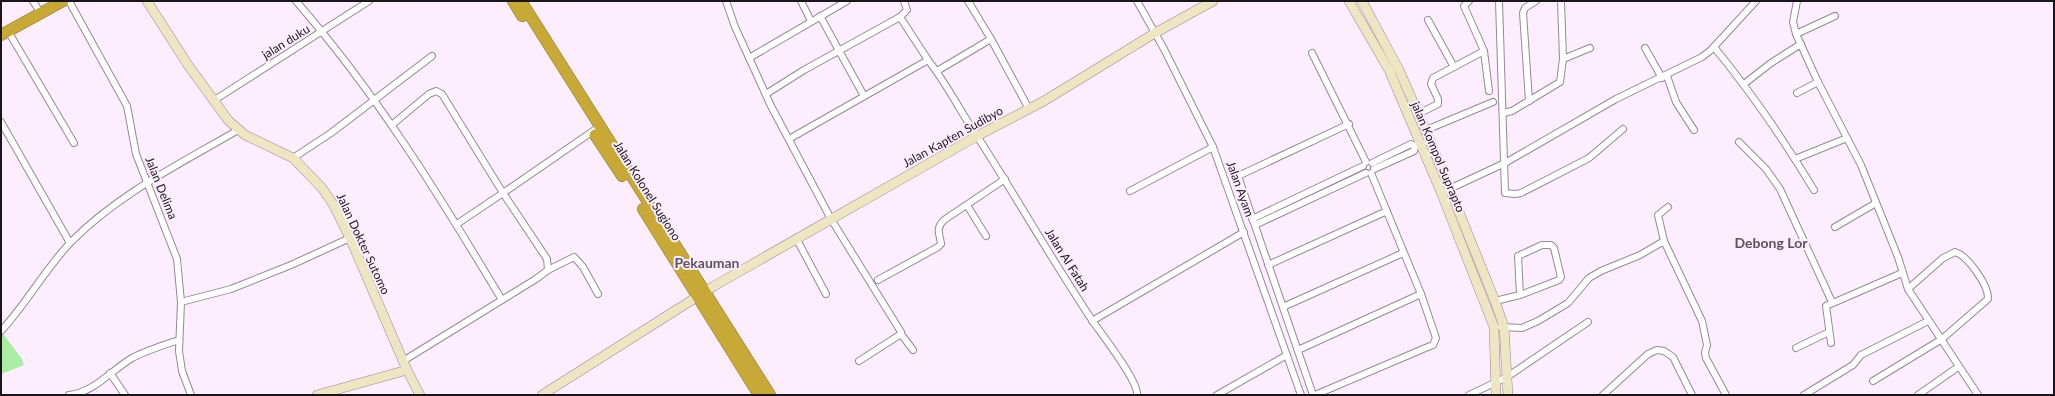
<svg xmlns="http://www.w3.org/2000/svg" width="2055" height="396" font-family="Lato,sans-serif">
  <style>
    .green { fill: #abeca5 }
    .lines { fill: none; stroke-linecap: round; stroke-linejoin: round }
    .street-casing { stroke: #968799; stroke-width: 8 }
    .secondary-casing { stroke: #968799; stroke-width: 10 }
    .highway-casing { stroke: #8b752e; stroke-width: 12 }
    .street { stroke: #fff; stroke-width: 6 }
    .secondary { stroke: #eee5c3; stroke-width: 9 }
    .highway { stroke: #c8a938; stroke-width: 11 }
    .labels { text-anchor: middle; stroke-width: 4; stroke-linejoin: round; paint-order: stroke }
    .street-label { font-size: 12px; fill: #1a141b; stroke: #fceefe }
    .quarter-label { font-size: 14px; font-weight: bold; fill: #5f5161; stroke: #fceefe }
  </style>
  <rect width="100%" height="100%" fill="#fceefe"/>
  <polygon class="green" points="1,331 22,359 24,365 1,374"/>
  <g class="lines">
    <g class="street-casing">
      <g id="street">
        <polyline points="33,1 38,9 37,15"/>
        <polyline points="69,1 127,106 136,154 177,259 181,302 179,351 182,371 191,395"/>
        <path d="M 296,1 C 377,94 439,195 502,300"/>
        <polyline points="726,1 735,27 771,106 831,219 901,332 901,334 859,361"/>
        <polyline points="801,1 811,21"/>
        <polyline points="968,1 991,39 1029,109"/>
        <polyline points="1137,1 1164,49 1213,147 1301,395"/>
        <polyline points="1499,1 1505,193 1515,194 1521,193 1589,158 1623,129"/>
        <polyline points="1797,1 1793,22 1796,34 1818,82 1861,165 1898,257 1908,289 1978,395"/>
        <polyline points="820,16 864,96"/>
        <polyline points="1428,20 1454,67"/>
        <polyline points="8,31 74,143"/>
        <polyline points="1796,34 1835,16"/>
        <path d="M 1714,47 C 1751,92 1784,140 1814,190"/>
        <polyline points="1645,48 1662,78"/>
        <polyline points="1484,51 1489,91"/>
        <polyline points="1312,53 1366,162"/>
        <polyline points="749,58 847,1"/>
        <polyline points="1563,59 1590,48"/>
        <path d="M 928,60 C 947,84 960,111 977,136 C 1017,198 1053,262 1094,323 C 1103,336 1139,382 1137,395"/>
        <polyline points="937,71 991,39"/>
        <polyline points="1667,76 1676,102 1694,130"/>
        <polyline points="1744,84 1771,63 1801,44"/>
        <polyline points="1797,93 1818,82"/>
        <polyline points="766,94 804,70 900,17"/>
        <polyline points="213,101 369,1"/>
        <polyline points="1529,101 1523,13 1525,8 1536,1"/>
        <polyline points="1503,113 1512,111 1560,82 1563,59 1561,1"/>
        <polyline points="1418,114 1438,104 1438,99 1431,84 1433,78 1484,51 1464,6 1469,1"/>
        <polyline points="1,122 70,243"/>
        <polyline points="393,124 429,94 436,91 442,94 503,193 457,224"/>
        <polyline points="1426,130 1493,102"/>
        <polyline points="789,139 928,60 900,17 907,10 904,1"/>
        <polyline points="1739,142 1766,169 1780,189 1832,302"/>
        <polyline points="293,158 331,133 432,56"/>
        <polyline points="1795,159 1847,138"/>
        <polyline points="1372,163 1411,144 1415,146"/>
        <polyline points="1374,169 1414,151 1415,146 1423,143"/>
        <polyline points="1447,190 1505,163 1616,99 1702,57 1711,50 1756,1"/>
        <polyline points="1130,191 1213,147"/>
        <polyline points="967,205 986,236"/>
        <polyline points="1252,219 1363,166"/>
        <polyline points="1255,225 1366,173"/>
        <polyline points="1835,227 1876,203"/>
        <polyline points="796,238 826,294"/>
        <polyline points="1664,241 1658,215 1668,207"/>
        <polyline points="1268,265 1387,211"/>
        <polyline points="548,270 574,257 583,267 598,294"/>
        <path d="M 878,280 L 938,247 L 941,244 C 940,234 935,229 944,220 L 1005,179"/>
        <polyline points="1495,301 1520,295 1559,280 1561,277 1554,248 1551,245 1542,245 1518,256 1520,295"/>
        <polyline points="181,302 231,289 291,265 350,238"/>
        <polyline points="1283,307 1403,253"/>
        <polyline points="1092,321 1244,232"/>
        <polyline points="1501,327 1522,328 1538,321 1568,303 1589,278 1601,271 1640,255 1664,241 1702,321 1707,345 1705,353 1706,358 1726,395"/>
        <path d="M 1,331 C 27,303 45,269 71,242 C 118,194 180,164 238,130"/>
        <polyline points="901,334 913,350"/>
        <polyline points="1831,343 1826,306 1902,273"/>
        <polyline points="1796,348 1829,332"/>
        <polyline points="1298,350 1421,294"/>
        <polyline points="403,361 536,279 548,270 547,259 503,193 596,129"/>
        <polyline points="110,373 125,395"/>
        <path d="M 1873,381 L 1942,339 L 1988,299 C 1989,286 1968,256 1955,252 L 1943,258 L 1908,289"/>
        <path d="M 69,395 C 93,393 112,370 132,358 C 147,350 164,345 179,340"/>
        <polyline points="1217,395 1287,355"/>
        <polyline points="1313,395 1238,176 1349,124"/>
        <polyline points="1315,395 1423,349 1433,345 1436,338 1421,294 1371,173"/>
        <polyline points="1469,395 1507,377 1588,322"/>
        <polyline points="1603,395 1648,354 1657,350 1664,351 1673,357 1692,395"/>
        <polyline points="1804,395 1853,365 1861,355 1928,321"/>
        <polyline points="1918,395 1958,367"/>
      </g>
    </g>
    <g class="secondary-casing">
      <g id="secondary">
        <polyline points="147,1 188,65 228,120 245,135 293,158 322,188 333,204 350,238 407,370 420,395"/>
        <polyline points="1349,1 1389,70 1441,192 1494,327 1496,395"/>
        <polyline points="1362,1 1399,70 1430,140 1495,301 1504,327 1508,395"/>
        <polyline points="317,395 407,370"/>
        <polyline points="542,395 714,286 977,136 1044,101 1155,33 1213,1"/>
      </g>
    </g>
    <g class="highway-casing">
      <g id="highway">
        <polyline points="513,1 522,16"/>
        <polyline points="521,1 770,395"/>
        <polyline points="1,35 63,1"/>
        <polyline points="595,135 622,176"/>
        <polyline points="643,209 759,395"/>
      </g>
    </g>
    <use href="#street" class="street"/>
    <use href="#secondary" class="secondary"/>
    <use href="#highway" class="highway"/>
  </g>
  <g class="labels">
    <g class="street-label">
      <text transform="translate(286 42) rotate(-32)" y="4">jalan duku</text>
      <text transform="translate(953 137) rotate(-29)" y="4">Jalan Kapten Sudibyo</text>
      <text transform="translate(1438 157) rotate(67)" y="4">jalan Kompol Suprapto</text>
      <text transform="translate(161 188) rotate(68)" y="4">Jalan Delima</text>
      <text transform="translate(1240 189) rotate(70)" y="4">Jalan Ayam</text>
      <text transform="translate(647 191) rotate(58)" y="4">Jalan Kolonel Sugiono</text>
      <text transform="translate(363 244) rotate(65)" y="4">Jalan Dokter Sutomo</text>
      <text transform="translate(1067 260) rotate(58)" y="4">Jalan Al Fatah</text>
    </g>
    <g class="quarter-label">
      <text x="1771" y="248">Debong Lor</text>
      <text x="707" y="268">Pekauman</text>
    </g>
  </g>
  <rect width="2055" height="396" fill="none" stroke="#1a141b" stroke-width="4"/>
</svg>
